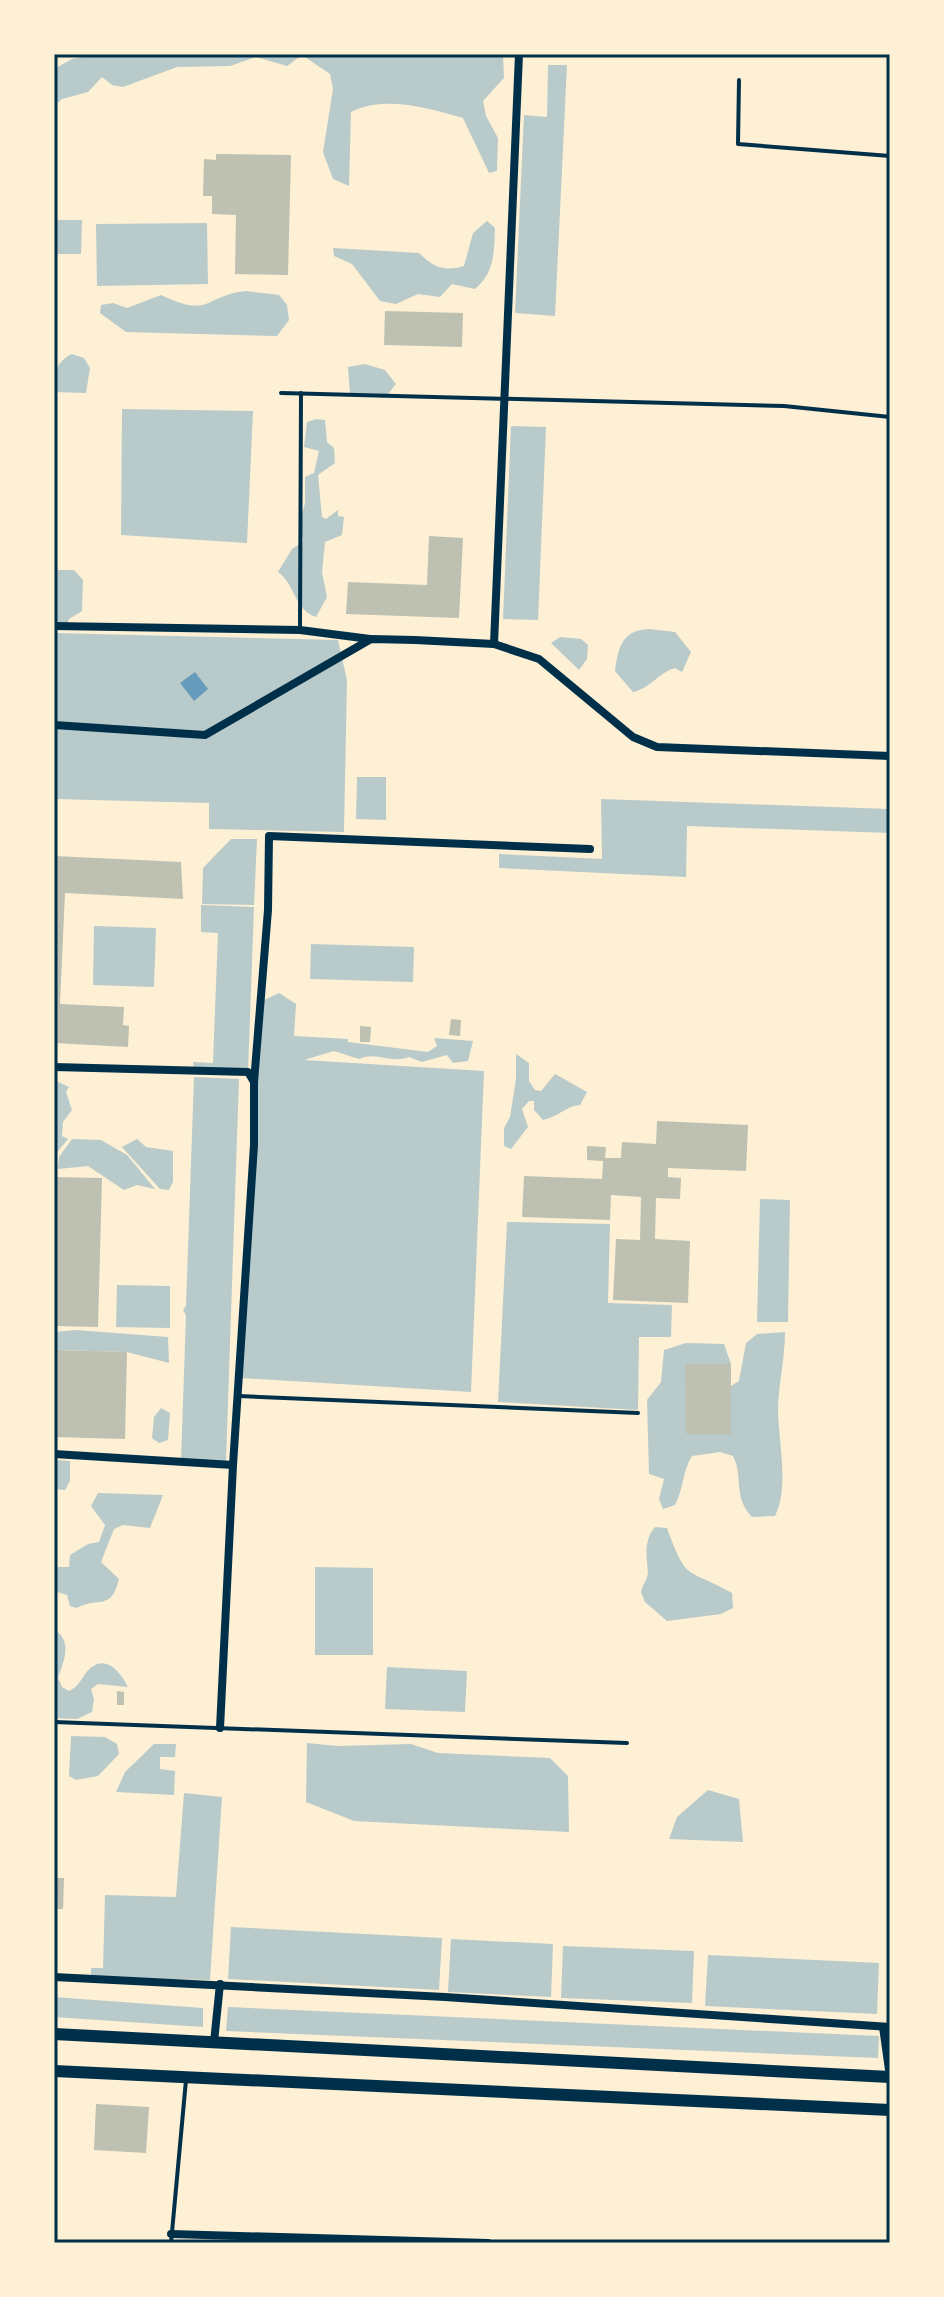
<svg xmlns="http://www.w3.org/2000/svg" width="944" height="2297" font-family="'Libre Baskerville',serif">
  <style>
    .green { fill: #b9caca }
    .water { fill: #669bbc }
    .building { fill: #bec0b2 }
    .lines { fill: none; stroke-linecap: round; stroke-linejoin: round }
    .service { stroke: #003049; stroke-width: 4 }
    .minor { stroke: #003049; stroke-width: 8 }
    .trunk { stroke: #003049; stroke-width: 12 }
    .tram { stroke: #657d81; stroke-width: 2 }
    .neatline { fill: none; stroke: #003049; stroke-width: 3 }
  </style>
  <rect width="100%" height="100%" fill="#fdf0d5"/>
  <g class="green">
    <path d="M 96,54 L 503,54 L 504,78 L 483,101 L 486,116 L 498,138 L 497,171 L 489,173 L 463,118 C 428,108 384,95 351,112 L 349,186 L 333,179 L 323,152 L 333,89 L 330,74 L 302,55 L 287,66 L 256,57 L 230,66 L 177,67 L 123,87 L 112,85 L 102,77 L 88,92 L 62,99 L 54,106 L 54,69 L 72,59 Z"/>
    <polygon points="548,65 567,65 555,316 515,313 524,115 547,117"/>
    <polygon points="54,220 82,220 81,254 54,254"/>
    <path d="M 487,221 L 495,228 C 494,252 495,272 475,289 L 452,284 L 440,297 L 418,294 L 396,304 L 380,301 L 352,264 L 334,256 L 333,248 L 419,253 C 433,267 444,272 464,266 L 473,233 Z"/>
    <polygon points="207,223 208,284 97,286 96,224"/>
    <path d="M 246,291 L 279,295 L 287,305 L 289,320 L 277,336 L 126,332 L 100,313 L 101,305 L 113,303 L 127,308 L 161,295 C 212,319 202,296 246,291 Z"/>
    <path d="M 72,354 L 84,358 L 90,368 L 86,393 L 54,392 C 54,375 55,362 72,354 Z"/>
    <polygon points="365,364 385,370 396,384 385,398 350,394 348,367"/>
    <polygon points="122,409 253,411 247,543 121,535"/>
    <path d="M 316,419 L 325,420 L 327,442 L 334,448 L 335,463 L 318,475 L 322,517 L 326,519 L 338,510 L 338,516 L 344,517 L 342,535 L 325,542 L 322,572 L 327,597 L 316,617 C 294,610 296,585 278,572 L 292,549 L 303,542 L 300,523 L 305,503 L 305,477 L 314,473 L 319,451 L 304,447 L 307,422 Z"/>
    <polygon points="511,426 546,427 538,620 503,619"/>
    <polygon points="54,570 74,570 83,580 82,611 69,619 67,626 54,626"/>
    <path d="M 649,629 L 675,632 L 691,652 L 682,672 L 675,668 C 658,673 651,688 633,692 L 615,671 C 618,648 622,630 649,629 Z"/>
    <polygon points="54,633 338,640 347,680 344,832 209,829 209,803 54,799"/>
    <polygon points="560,637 581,639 588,645 587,659 579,670 551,643"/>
    <polygon points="357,777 386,777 386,820 356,819"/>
    <polygon points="601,799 889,809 890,833 687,826 686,877 499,868 499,854 602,859"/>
    <polygon points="231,839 257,839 254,905 202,904 203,868"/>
    <polygon points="201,905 254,907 248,1072 194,1070 193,1062 213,1063 218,933 201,932"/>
    <polygon points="94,926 156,928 154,987 93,985"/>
    <polygon points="311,944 414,947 413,982 310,979"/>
    <path d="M 279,993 L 296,1004 L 294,1036 L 348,1039 L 348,1042 L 428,1052 L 437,1046 L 434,1038 L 473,1041 L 468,1061 L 453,1063 L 447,1055 L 422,1062 L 409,1057 C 390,1064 376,1051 359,1059 L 334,1051 L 304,1060 L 484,1071 L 471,1392 L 241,1378 L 255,1020 L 262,1001 Z"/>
    <path d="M 516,1054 L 529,1063 L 529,1081 L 535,1090 L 541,1091 L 555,1074 L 587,1092 L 580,1105 C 566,1106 558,1117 543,1120 L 534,1110 L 534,1101 L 529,1101 L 522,1109 L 528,1127 L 511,1149 L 504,1146 L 504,1128 L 510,1117 L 516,1079 Z"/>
    <polygon points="194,1077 239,1079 226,1461 181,1460 186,1315 183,1310 186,1306"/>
    <polygon points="54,1080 69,1087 66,1092 72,1110 63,1122 62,1136 68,1139 54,1156"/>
    <polygon points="72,1139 101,1140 127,1155 155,1189 137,1185 124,1190 88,1166 58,1169 59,1157"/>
    <polygon points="137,1139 146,1147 173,1151 173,1182 169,1190 160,1189 122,1147"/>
    <polygon points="760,1199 790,1200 788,1322 757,1322"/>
    <polygon points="507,1222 610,1224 608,1303 672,1305 671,1337 639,1337 638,1410 498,1402"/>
    <polygon points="117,1285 170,1286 170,1328 116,1327"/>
    <polygon points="76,1330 168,1337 169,1363 127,1352 54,1350 54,1332"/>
    <path d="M 785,1332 C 785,1359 778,1386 778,1412 C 779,1443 789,1489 775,1516 L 752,1517 C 732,1496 744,1477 733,1456 L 720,1452 L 692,1456 C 682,1472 684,1488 675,1505 L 663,1509 L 659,1499 L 664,1479 L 649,1474 L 647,1400 L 661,1382 L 664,1350 L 686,1343 L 724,1344 L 731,1364 L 686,1365 L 686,1433 L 731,1434 L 731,1386 L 739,1381 L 746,1343 L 757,1334 Z"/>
    <polygon points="161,1408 170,1413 168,1440 159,1443 152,1438 154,1417"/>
    <polygon points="54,1460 70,1461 70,1481 65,1490 54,1489"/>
    <path d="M 98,1493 L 163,1495 L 150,1528 L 123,1525 L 114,1529 L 101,1562 L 119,1579 C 111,1612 98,1596 77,1608 L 70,1606 L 67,1595 L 54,1591 L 54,1567 L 69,1567 L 70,1555 L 88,1544 L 99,1542 L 105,1525 L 91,1506 Z"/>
    <path d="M 655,1527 L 667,1528 C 687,1583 686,1567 732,1593 L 733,1608 L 721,1614 L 667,1621 L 645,1602 L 641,1592 C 642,1586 648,1578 648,1573 C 647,1557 643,1541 655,1527 Z"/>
    <polygon points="315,1567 373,1568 373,1655 315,1655"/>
    <path d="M 54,1629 C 73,1642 64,1660 58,1678 L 62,1687 L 69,1691 C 82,1685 82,1674 92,1667 C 108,1655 122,1675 128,1687 L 98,1684 L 91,1689 L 94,1699 L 92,1712 L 77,1719 L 54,1718 Z"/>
    <polygon points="387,1667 467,1671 465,1712 385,1709"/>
    <polygon points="71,1736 105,1737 117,1744 119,1754 98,1776 76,1780 69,1776"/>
    <polygon points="307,1743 338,1746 411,1744 438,1753 550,1758 568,1776 569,1832 354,1821 306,1802"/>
    <polygon points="154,1744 176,1744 175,1757 160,1757 160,1769 175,1771 174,1795 116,1792 125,1772"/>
    <polygon points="708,1790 739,1799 743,1842 669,1839 677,1817"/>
    <polygon points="184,1793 222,1797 210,1980 91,1977 91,1968 103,1968 105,1895 176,1897"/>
    <polygon points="231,1927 442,1938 439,1990 228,1979"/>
    <polygon points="451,1939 553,1944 551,1997 448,1992"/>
    <polygon points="563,1946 694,1951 692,2003 561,1998"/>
    <polygon points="708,1955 879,1963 877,2014 705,2006"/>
    <polygon points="54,1997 203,2008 203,2027 54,2017"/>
    <polygon points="228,2007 879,2036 878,2058 226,2031"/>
  </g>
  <polygon class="water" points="195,672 208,689 194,701 180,683"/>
  <g class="building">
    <polygon points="216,154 291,155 288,275 235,274 236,215 212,214 212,196 203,196 204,159 216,160"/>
    <polygon points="385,311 463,313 462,347 384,345"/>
    <polygon points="429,536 463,538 459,618 346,614 348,582 427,585"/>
    <polygon points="54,856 181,862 183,899 65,893 60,1004 124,1007 123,1025 129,1026 128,1047 54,1043"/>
    <polygon points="451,1019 461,1020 460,1036 449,1035"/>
    <polygon points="360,1026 371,1027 370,1042 360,1042"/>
    <polygon points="657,1121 748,1125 746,1171 668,1168 668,1177 681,1178 680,1199 656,1198 655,1239 690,1241 688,1303 613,1300 616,1239 640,1240 641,1197 611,1195 610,1220 522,1217 524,1176 602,1179 603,1161 587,1160 587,1146 606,1147 605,1158 621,1158 622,1142 656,1144"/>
    <polygon points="54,1177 102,1178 98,1327 54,1326"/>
    <polygon points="54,1350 127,1352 125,1439 54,1437"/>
    <polygon points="685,1364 731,1364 731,1434 686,1434"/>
    <polygon points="117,1691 124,1692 124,1705 117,1705"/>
    <polygon points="54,1878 64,1878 63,1909 54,1909"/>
    <polygon points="96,2104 149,2107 146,2153 94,2150"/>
  </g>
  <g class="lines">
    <g class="service">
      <polyline points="739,80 738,144 890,156"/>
      <polyline points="281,393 784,406 890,417"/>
      <polyline points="300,628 301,393"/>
      <polyline points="239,1396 638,1413"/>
      <polyline points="54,1722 627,1743"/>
      <polyline points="171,2243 186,2080"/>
    </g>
    <g class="minor">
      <polyline points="54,626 300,630 370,639"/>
      <polyline points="494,644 519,54"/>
      <polyline points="54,725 205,735 371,639 415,640 494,644 539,659 633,737 657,747 890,756"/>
      <polyline points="54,1067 248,1072 254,1082"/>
      <polyline points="54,1454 233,1465"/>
      <polyline points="220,1728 233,1465 254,1145 254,1082 268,910 269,836 590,849"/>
      <polyline points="54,1977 445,1997 890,2027"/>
      <polyline points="883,2027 890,2077"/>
      <polyline points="214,2042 220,1984"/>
      <polyline points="171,2234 488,2243"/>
    </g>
    <g class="trunk">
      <polyline points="54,2034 890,2077"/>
      <polyline points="54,2071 890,2110"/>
    </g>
    <polyline class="tram" points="54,56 63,54"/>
  </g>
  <rect width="944" height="2297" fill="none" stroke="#fdf0d5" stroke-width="112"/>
  <rect x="56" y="56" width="832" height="2185" class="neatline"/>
</svg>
